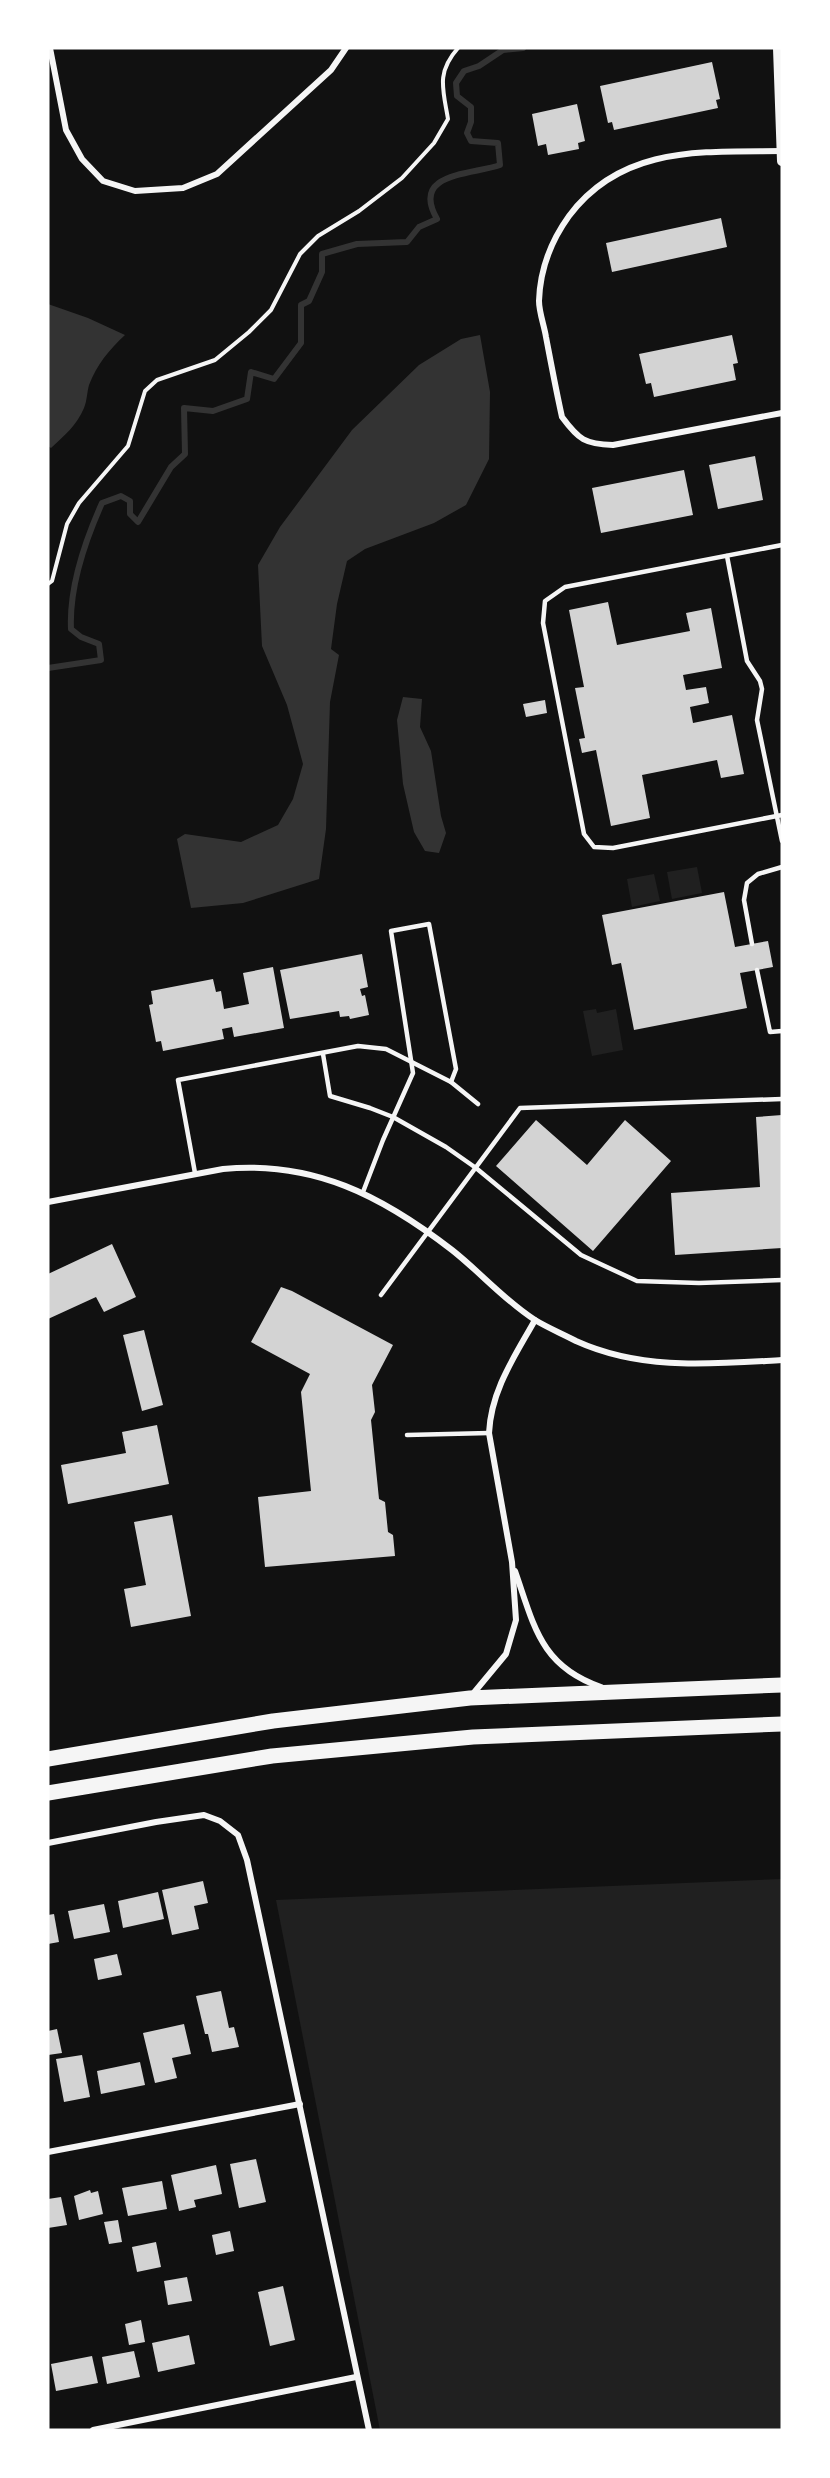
<svg xmlns="http://www.w3.org/2000/svg" width="830" height="2478" font-family="Commissioner,sans-serif">
  <style>
    .green { fill: #202020 }
    .water { fill: #333 }
    .lines { fill: none; stroke-linecap: round; stroke-linejoin: round }
    .stream { stroke: #333; stroke-width: 6 }
    .building { fill: #d3d3d3 }
    .path { stroke: #f5f5f5; stroke-width: 4 }
    .service { stroke: #f5f5f5; stroke-width: 4.5 }
    .minor { stroke: #f5f5f5; stroke-width: 6 }
    .tertiary { stroke: #f5f5f5; stroke-width: 10 }
    .primary { stroke: #f5f5f5; stroke-width: 15 }
  </style>
  <rect width="100%" height="100%" fill="#111"/>
  <g class="green">
    <polygon points="697,867 702,893 672,899 667,872"/>
    <polygon points="654,874 660,901 632,907 627,879"/>
    <polygon points="596,1009 597,1013 616,1009 623,1050 592,1056 583,1011"/>
    <polygon points="782,1879 782,2430 380,2430 276,1900"/>
  </g>
  <g class="water">
    <path d="M 48,304 L 88,318 L 125,335 C 109,350 97,364 89,385 C 87,392 87,401 84,408 C 77,425 64,436 51,448 L 48,446 Z"/>
    <polygon points="480,335 490,392 489,459 466,505 434,523 365,549 347,561 337,604 331,649 339,655 330,702 326,829 319,879 243,903 191,908 177,839 185,834 241,842 278,825 293,799 303,764 287,705 262,646 258,565 280,527 352,430 419,365 461,339"/>
    <polygon points="403,697 422,699 420,727 431,751 441,816 446,833 439,853 425,851 414,832 403,784 397,720"/>
  </g>
  <g class="lines">
    <path class="stream" d="M 48,668 L 101,660 L 99,644 L 81,637 L 71,629 C 69,586 85,541 102,503 L 121,496 L 130,501 L 130,514 L 138,522 L 171,467 L 185,454 L 184,408 L 213,411 L 247,399 L 251,372 L 274,379 L 301,343 L 301,305 L 309,301 L 322,272 L 322,254 L 357,244 L 407,242 L 419,227 L 437,219 C 410,172 472,175 500,165 L 498,143 L 471,141 L 467,133 L 471,122 L 471,107 L 457,96 L 456,83 L 464,71 L 479,66 L 503,50 L 523,48"/>
  </g>
  <g class="building">
    <polygon points="712,62 720,99 716,100 718,108 614,130 612,122 608,123 600,86"/>
    <polygon points="577,104 585,141 578,143 579,149 548,155 546,144 538,146 532,114"/>
    <polygon points="721,218 727,247 612,272 606,243"/>
    <polygon points="732,335 738,363 733,364 736,380 654,397 651,383 646,384 639,354"/>
    <polygon points="755,456 763,500 718,509 709,465"/>
    <polygon points="684,470 693,515 601,533 592,488"/>
    <polygon points="608,602 617,645 690,631 686,613 711,608 722,668 683,675 686,690 706,687 709,703 690,707 693,723 732,715 744,774 721,778 717,760 642,775 650,818 611,826 596,750 582,753 579,739 585,738 575,688 584,687 569,610"/>
    <polygon points="545,700 547,713 526,717 523,704"/>
    <polygon points="724,892 735,947 768,941 773,967 740,973 747,1008 634,1030 621,963 612,965 602,915"/>
    <polygon points="362,954 368,987 360,989 362,996 365,995 369,1015 350,1019 349,1016 340,1017 339,1011 290,1019 280,970"/>
    <polygon points="273,967 284,1028 234,1037 232,1027 222,1029 224,1039 163,1051 161,1041 156,1042 149,1005 153,1004 151,991 213,979 216,992 221,991 224,1009 249,1004 243,973"/>
    <polygon points="782,1115 782,1248 675,1255 671,1193 760,1187 756,1117"/>
    <polygon points="536,1120 587,1165 625,1120 671,1161 593,1251 496,1166"/>
    <polygon points="112,1244 136,1297 104,1312 96,1297 48,1319 48,1274"/>
    <polygon points="281,1287 292,1291 393,1345 372,1385 375,1412 371,1420 379,1499 385,1502 388,1532 393,1535 395,1556 265,1567 258,1497 311,1491 301,1392 310,1374 251,1342"/>
    <polygon points="144,1330 163,1405 142,1411 123,1335"/>
    <polygon points="157,1425 169,1484 68,1504 61,1465 126,1453 122,1432"/>
    <polygon points="172,1515 191,1616 131,1627 124,1589 146,1585 134,1522"/>
    <polygon points="203,1881 208,1903 194,1906 199,1929 172,1935 162,1890"/>
    <polygon points="158,1892 164,1919 123,1928 118,1901"/>
    <polygon points="104,1904 110,1932 74,1939 68,1911"/>
    <polygon points="54,1914 59,1942 48,1944 48,1915"/>
    <polygon points="117,1954 122,1975 98,1980 94,1959"/>
    <polygon points="221,1991 229,2028 234,2027 239,2047 212,2052 208,2034 205,2034 196,1996"/>
    <polygon points="184,2024 191,2054 172,2058 177,2078 155,2083 143,2033"/>
    <polygon points="57,2029 62,2053 48,2055 48,2031"/>
    <polygon points="82,2055 90,2097 64,2102 56,2059"/>
    <polygon points="140,2062 145,2085 101,2094 97,2071"/>
    <polygon points="256,2159 266,2202 239,2208 230,2164"/>
    <polygon points="216,2165 222,2194 194,2200 196,2207 179,2211 171,2175"/>
    <polygon points="162,2181 167,2209 128,2216 122,2188"/>
    <polygon points="90,2190 91,2193 98,2191 103,2214 79,2220 74,2196"/>
    <polygon points="61,2197 67,2225 48,2228 48,2199"/>
    <polygon points="118,2220 122,2242 109,2244 104,2222"/>
    <polygon points="230,2231 234,2251 216,2255 212,2235"/>
    <polygon points="156,2242 161,2267 137,2272 132,2247"/>
    <polygon points="187,2277 192,2301 168,2305 164,2281"/>
    <polygon points="283,2286 295,2340 270,2346 258,2292"/>
    <polygon points="141,2320 145,2342 129,2345 125,2324"/>
    <polygon points="189,2335 195,2364 158,2372 152,2343"/>
    <polygon points="134,2351 140,2377 107,2384 102,2357"/>
    <polygon points="92,2356 98,2383 56,2391 51,2364"/>
  </g>
  <g class="lines">
    <path class="path" d="M 48,584 L 52,581 L 67,524 L 79,503 L 128,446 L 145,391 L 157,380 L 215,360 L 249,332 L 271,310 L 300,254 L 318,236 L 359,211 L 402,178 L 434,143 L 448,119 C 443,89 436,73 458,48"/>
    <g class="service">
      <polyline points="782,545 565,587 545,601 543,623 584,834 594,847 613,848 782,815"/>
      <polyline points="727,556 747,661 760,681 762,689 757,720 782,841"/>
      <polyline points="752,944 744,900 747,883 758,874 782,867"/>
      <polyline points="757,970 770,1032 782,1031"/>
      <polyline points="323,1054 330,1096 370,1108 393,1117 446,1147 476,1168 581,1255 637,1281 699,1283 782,1280"/>
      <polyline points="195,1173 178,1080 358,1046 386,1049 451,1082 478,1104"/>
      <polyline points="363,1192 383,1140 413,1073 391,931 429,924 456,1069 451,1082"/>
      <polyline points="381,1295 520,1108 782,1099"/>
      <polyline points="407,1435 489,1433"/>
    </g>
    <g class="minor">
      <polyline points="50,48 66,130 82,159 103,181 135,191 183,188 217,174 331,70 346,48"/>
      <path d="M 782,151 C 702,152 622,145 569,216 C 551,241 540,269 539,301 C 539,312 544,325 546,337 C 551,363 556,390 562,417 C 579,440 585,444 613,445 L 782,413"/>
      <path d="M 48,1202 L 223,1169 C 313,1160 382,1196 452,1250 C 480,1272 505,1301 535,1320 C 548,1328 563,1334 576,1341 C 642,1371 712,1364 782,1360"/>
      <path d="M 515,1571 C 534,1625 540,1666 601,1687"/>
      <path d="M 472,1695 L 506,1654 L 516,1620 L 512,1562 L 489,1433 C 491,1390 515,1356 535,1320"/>
      <polyline points="48,1843 156,1822 204,1815 220,1821 238,1835 247,1860 369,2430"/>
      <polyline points="48,2152 300,2104"/>
      <polyline points="93,2430 356,2377"/>
    </g>
    <polyline class="tertiary" points="778,48 782,161"/>
    <g class="primary">
      <polyline points="48,1759 273,1721 470,1698 782,1685"/>
      <polyline points="48,1793 272,1756 473,1737 782,1724"/>
    </g>
  </g>
  <rect width="830" height="2478" fill="none" stroke="#ffffff" stroke-width="99"/>
</svg>
